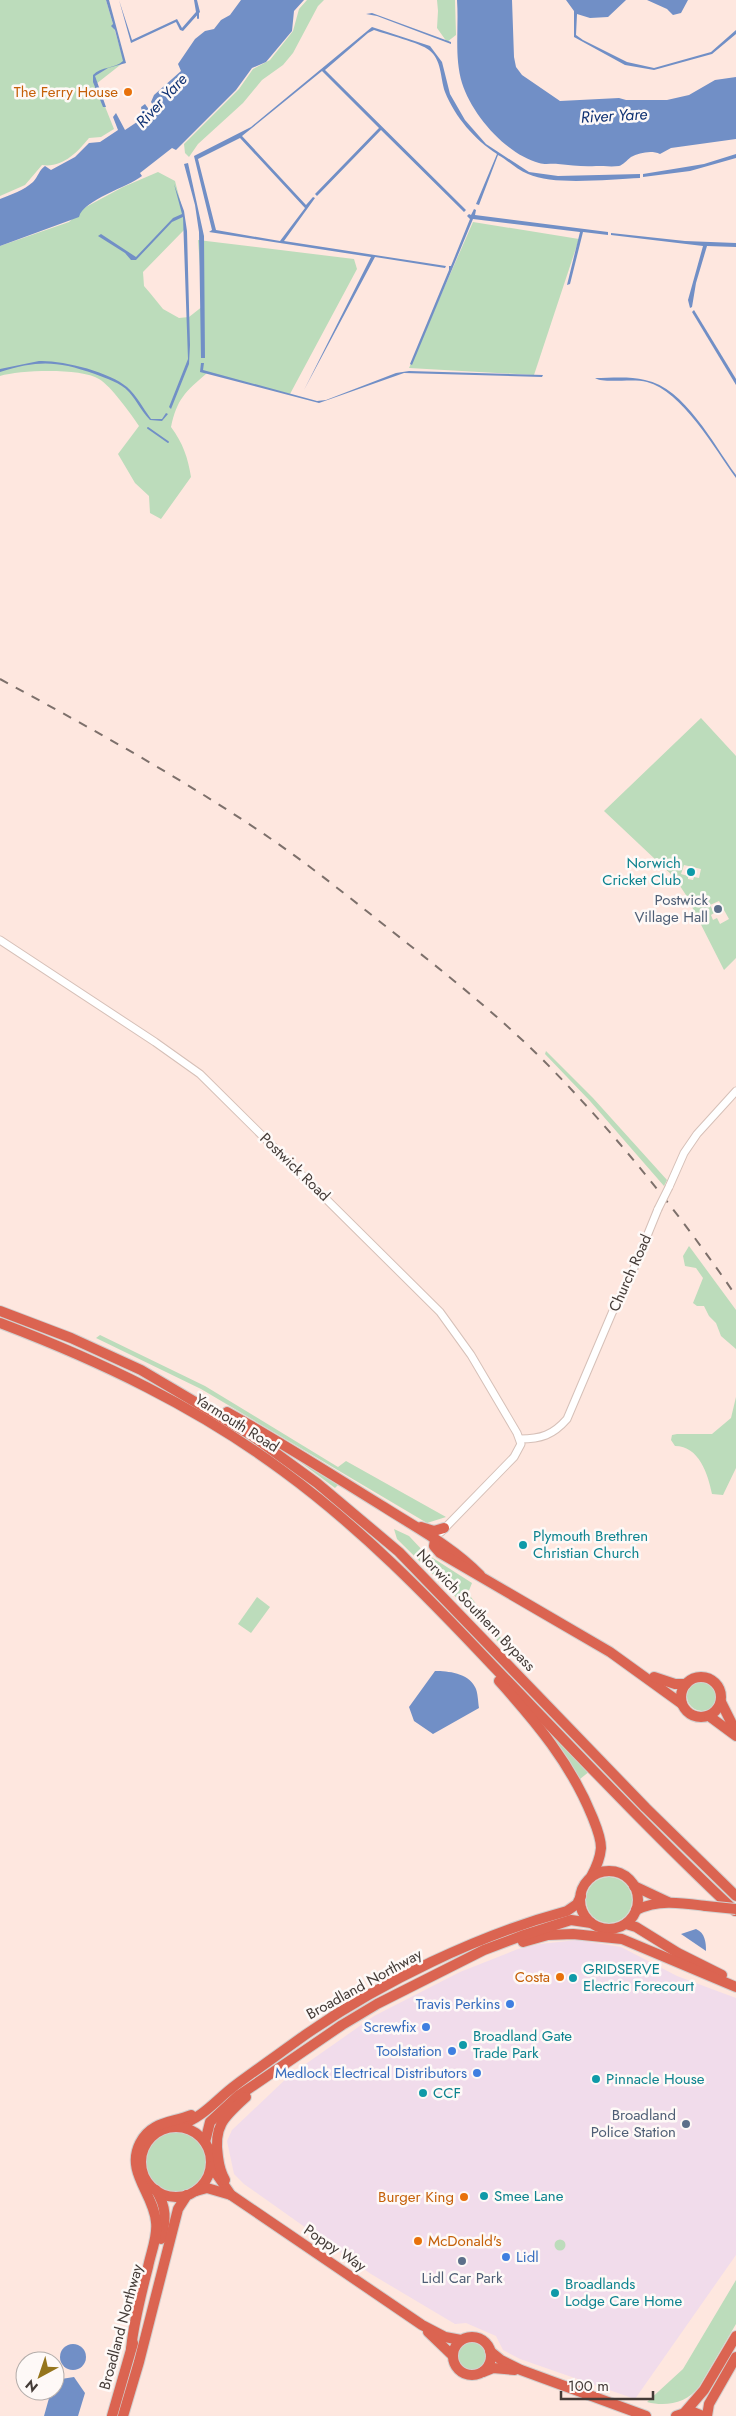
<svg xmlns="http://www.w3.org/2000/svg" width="736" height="2416" font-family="Jost,sans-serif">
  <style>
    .industrial { fill: #f1dceb }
    .green { fill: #bcdcbb; fill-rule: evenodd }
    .water { fill: #718fc6; fill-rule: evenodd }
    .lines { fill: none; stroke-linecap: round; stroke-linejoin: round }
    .stream { stroke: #718fc6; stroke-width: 2 }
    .minor-casing { stroke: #d6c0b8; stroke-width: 9 }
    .highway-casing { stroke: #d2d0cf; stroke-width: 12 }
    .minor { stroke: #fff; stroke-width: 7 }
    .highway { stroke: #db6451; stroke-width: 10 }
    .rail { stroke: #7d706b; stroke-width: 2; stroke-dasharray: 9 9; stroke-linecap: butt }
    .minor-bridge-casing { stroke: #d6c0b8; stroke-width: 9; stroke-linecap: butt }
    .highway-bridge-casing { stroke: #d2d0cf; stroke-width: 12; stroke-linecap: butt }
    .minor-bridge { stroke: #fff; stroke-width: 7 }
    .highway-bridge { stroke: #db6451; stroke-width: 10 }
    .food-dot { fill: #e8710a; stroke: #fef9f7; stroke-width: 2 }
    .culture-dot { fill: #0f9aa8; stroke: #fef9f7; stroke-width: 2 }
    .service-dot { fill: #5c6f8a; stroke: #fef9f7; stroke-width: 2 }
    .shop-dot { fill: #3f7fe0; stroke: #fef9f7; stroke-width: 2 }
    .labels { text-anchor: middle; stroke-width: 5; stroke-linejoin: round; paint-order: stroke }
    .food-label { font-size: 15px; fill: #c56008; stroke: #fef9f7; text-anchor: end }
    .culture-label { font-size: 15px; fill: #0d838f; stroke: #fef9f7; text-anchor: start }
    .service-label { font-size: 15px; fill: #4e5e75; stroke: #fef9f7; text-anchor: end }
    .street-label { font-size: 15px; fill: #443b37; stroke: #fef9f7 }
    .shop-label { font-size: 15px; fill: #366cbe; stroke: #fef9f7; text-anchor: end }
    .water-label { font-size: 16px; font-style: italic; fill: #103273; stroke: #fef9f7 }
  </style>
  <rect width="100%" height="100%" fill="#fee7df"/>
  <polygon class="industrial" points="577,1940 621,1947 677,1976 736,1998 736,2255 635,2399 520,2359 503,2350 496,2336 466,2323 455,2324 371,2274 244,2184 234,2174 227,2141 232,2130 290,2075 374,2016 460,1972 518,1949 540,1944"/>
  <g class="green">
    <path d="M 0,0 L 106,0 L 124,62 L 96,84 L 114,129 L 101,137 L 89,138 C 77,153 62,168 42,165 L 25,185 L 0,196 Z"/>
    <polygon points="307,0 324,0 318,6 293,53 283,65 262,80 243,103 198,144 189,157 185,153 184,144 239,89 253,69 270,60 293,31 299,9"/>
    <polygon points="437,0 455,0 456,35 447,42 437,28 438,11"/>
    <path d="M 158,172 L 175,181 L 184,215 L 184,230 L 143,272 L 144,286 L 150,293 L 163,309 L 179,318 L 189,317 L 203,306 L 198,240 L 354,259 L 357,269 L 290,394 L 207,373 C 185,392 177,399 171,427 C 183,443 188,458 191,477 L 161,519 L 150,513 L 149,496 L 135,483 L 118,454 L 139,426 C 131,414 111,386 99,379 C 81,368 21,370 0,376 L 0,246 L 69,222 L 84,208 L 123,187 Z"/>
    <polygon points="473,222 579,239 534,375 409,368"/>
    <path d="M 701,718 L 736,756 L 736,958 L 724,970 L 686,895 L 674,877 L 604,811 ZM 684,865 L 701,869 L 699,878 L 694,877 L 693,880 L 688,879 L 688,876 L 681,874 ZM 719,901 L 729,919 L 720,924 L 717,918 L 713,920 L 711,915 L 714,913 L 710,905 Z"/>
    <polygon points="546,1051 593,1098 667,1180 664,1186 590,1101 545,1054"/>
    <polygon points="689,1246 736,1310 736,1349 721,1336 716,1323 709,1316 704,1306 697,1306 693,1303 703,1278 696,1268 685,1266 683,1256"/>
    <polygon points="100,1335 205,1386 338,1467 346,1461 446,1517 427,1523 201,1389 96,1338"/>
    <path d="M 736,1397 L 736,1468 L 723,1495 L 712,1494 C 708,1474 699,1446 675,1446 L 671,1440 L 672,1435 L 677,1434 L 712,1434 L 731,1418 Z"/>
    <polygon points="288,1451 341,1482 335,1488 288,1453"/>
    <polygon points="394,1529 409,1536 425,1553 472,1583 468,1593 509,1649 509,1654 476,1617 397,1539"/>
    <polygon points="257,1597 270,1607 251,1633 238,1624"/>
    <circle cx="702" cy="1696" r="15"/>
    <polygon points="526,1705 590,1771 580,1779 561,1748"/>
    <circle cx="609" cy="1900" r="23"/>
    <circle cx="176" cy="2162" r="30"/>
    <circle cx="560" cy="2245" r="5.5"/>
    <path d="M 736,2280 L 736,2324 L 699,2387 C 687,2403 666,2407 647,2402 L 683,2369 Z"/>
    <circle cx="472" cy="2356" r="14"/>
  </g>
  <g class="water">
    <path d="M 106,0 L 109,0 L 126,63 L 108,68 L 95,76 L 106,107 L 103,107 L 93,82 L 93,75 C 101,66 115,69 123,61 L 115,30 L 111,26 L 113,24 Z"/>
    <polygon points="119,0 132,40 177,19 182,28 196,12 194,0 197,0 200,12 183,31 180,30 176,22 131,43"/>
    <path d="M 241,0 L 304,0 L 294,11 L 292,31 L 266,62 L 252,68 L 236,90 L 176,150 L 172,148 L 140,173 L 142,176 C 128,187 83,200 79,217 L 0,246 L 0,199 C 12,194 23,191 33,182 C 38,177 39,170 45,166 L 51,170 L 75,157 L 89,143 L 100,142 L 118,130 L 113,117 L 116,113 L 125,130 L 143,118 L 141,107 L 145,104 L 150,111 L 155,108 L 151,102 L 154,95 L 181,71 L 178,64 L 195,39 L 205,31 L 214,29 L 221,20 L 230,15 Z"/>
    <path d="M 457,0 L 512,0 L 514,57 L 516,67 L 522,75 L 560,101 L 619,98 L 626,100 L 667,100 L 689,95 L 715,80 L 736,77 L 736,139 L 671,148 L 660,154 C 651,150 639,153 631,157 C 627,160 623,165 619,166 C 612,167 603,166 596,166 C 582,167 571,165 558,164 C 552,163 546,165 539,163 C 506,154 472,115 462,83 C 454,56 459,28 457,0 Z"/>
    <polygon points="566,0 626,0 608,17 590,18 577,14 576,35 583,40 627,62 654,68 711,52 736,30 736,34 712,54 654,70 625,65 574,37 574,11"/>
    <polygon points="647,0 688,0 681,13 673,15 667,9"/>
    <polygon points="372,13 451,42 451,44 377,16 366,14"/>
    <path d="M 372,27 L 430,46 L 442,62 L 450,94 L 465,120 L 486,144 L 529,172 L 558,176 L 640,174 L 640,178 C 611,179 554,186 528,174 C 517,170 509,161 498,155 L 479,205 L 476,204 L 497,154 C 475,140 455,117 445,92 C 440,77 442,60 429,50 C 421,43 385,34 374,30 L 368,33 L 325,70 L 466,210 L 464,212 L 381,130 L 317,196 L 315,194 L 379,128 L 322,71 L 242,136 L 306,205 L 313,197 L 315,198 L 284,241 L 446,266 L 445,268 L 375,257 L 304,390 L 371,257 L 209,232 L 212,230 L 194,156 L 251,127 ZM 240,138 L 305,208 L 280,241 L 216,230 L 198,159 Z"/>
    <polygon points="736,154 736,158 690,171 643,177 643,174 704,164"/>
    <polygon points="188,163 204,236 205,358 201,358 199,232 195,205 184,164"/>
    <polygon points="174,184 184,211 187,231 190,345 189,364 171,409 169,407 188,359 183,217 172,222 136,260 131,260 125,253 98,236 101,234 136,257 173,218 182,214"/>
    <polygon points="474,209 476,210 475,215 608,232 608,235 583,232 570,284 567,285 580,232 473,219 412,365 410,364 449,270 449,266 451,266 470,219 467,216 469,214 471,215"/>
    <polygon points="611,233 685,241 736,243 736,247 707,246 696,283 692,307 690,308 688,300 703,246 611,235"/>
    <polygon points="694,310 736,379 736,385 692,312"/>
    <path d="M 39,361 C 62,360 110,372 127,387 C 137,396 143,408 151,419 L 162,419 L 166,413 L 168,414 L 162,421 L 150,420 C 142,412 137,401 129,392 C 120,382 107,379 95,374 C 57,361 39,360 0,372 L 0,369 Z"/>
    <polygon points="201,363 204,363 203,370 317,401 326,400 396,373 409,371 543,375 542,377 404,373 319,403 200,372"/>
    <path d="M 595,378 C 611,378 629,376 645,380 C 685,388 713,444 736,475 L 736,478 C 715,449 682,391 647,382 C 633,378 604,384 595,378 Z"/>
    <path d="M 435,1671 C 448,1671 468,1673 475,1687 C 478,1692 478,1702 479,1708 L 433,1734 L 414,1721 L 409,1707 Z"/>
    <path d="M 696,1929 C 705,1933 706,1942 706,1951 L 681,1934 Z"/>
    <circle cx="73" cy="2357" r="13"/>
    <polygon points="74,2377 85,2393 78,2416 44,2416 51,2391 55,2391 55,2380"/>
  </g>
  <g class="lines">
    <g class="stream">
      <polyline points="198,12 198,18"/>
      <polyline points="148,428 168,442"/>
    </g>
    <g class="minor-casing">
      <g id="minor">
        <polyline points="0,940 155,1042 200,1074 440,1312 471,1355 517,1433 521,1444 514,1457 441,1532"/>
        <polyline points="669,1187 684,1153 697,1134 736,1091"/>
        <path d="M 520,1439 C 541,1439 553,1435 567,1419 L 612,1313 L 634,1268 L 658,1209"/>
      </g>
    </g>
    <g class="highway-casing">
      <g id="highway">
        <polyline points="0,1311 71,1338 141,1370 251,1435 317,1483 399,1552 646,1808 736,1896"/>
        <path d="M 0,1323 C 100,1361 197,1407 283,1471 C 361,1528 427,1596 493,1666 C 573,1749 652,1833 735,1911"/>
        <path d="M 227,1412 C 281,1442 332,1475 384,1507 C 417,1528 453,1547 480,1575"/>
        <polyline points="421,1527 434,1531 444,1528"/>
        <polyline points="435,1540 434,1546 440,1553 610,1652 682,1704"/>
        <circle cx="701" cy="1697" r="20"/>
        <polyline points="654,1677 675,1684 686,1684"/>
        <path d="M 499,1681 C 536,1722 571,1764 592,1816 C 596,1826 601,1837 601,1848 C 600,1859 596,1868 591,1877"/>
        <polyline points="721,1702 735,1730"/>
        <polyline points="709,1716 736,1736"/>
        <circle cx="609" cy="1900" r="29"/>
        <polyline points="634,1886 668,1902"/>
        <path d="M 636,1910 C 659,1899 682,1903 706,1906"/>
        <polyline points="626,1924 636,1927 678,1953 722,1975"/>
        <polyline points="523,1942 548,1935 573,1934 622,1939 736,1987"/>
        <path d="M 176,2127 C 206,2116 214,2101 237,2084 C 260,2067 283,2051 305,2035 C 381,1982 478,1935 567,1911 L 577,1904 L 581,1896"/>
        <circle cx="176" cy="2162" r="35"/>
        <polyline points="205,2142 210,2122 238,2096 342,2025 377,2004 484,1950 524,1935 571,1920 591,1923"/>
        <polyline points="211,2166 231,2195 422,2325 445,2337 461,2340"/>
        <path d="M 225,2180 C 221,2173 219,2165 218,2157 C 213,2126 224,2117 246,2097"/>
        <path d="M 156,2190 C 167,2208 166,2219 161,2239"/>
        <polyline points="196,2191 207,2188 231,2195"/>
        <polyline points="428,2332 453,2356"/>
        <circle cx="472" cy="2356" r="19"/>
        <path d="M 131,2349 C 134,2321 141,2294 148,2267 C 151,2252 158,2236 156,2222 C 154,2194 125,2172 140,2143 C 151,2121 172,2123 191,2115"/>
        <polyline points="490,2351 501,2360 521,2370 646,2416"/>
        <polyline points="483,2372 493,2368 515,2370"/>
        <polyline points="685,2412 704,2390 736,2336"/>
        <polyline points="112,2416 133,2343"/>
        <polyline points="123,2416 139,2362 178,2209 187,2195"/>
        <polyline points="676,2416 691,2411 703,2416"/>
        <polyline points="707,2416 709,2404 736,2357"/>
      </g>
    </g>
    <use href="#minor" class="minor"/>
    <use href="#highway" class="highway"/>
    <path class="rail" d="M 0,679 C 94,730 189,782 277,843 C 317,871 355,902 393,932 C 445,973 498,1015 545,1062 C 613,1131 681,1215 736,1296"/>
    <g class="minor-bridge-casing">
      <polyline id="minor-bridge" points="658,1209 669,1187"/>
    </g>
    <g class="highway-bridge-casing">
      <polyline id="highway-bridge" points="706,1906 736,1909"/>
    </g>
    <use href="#minor-bridge" class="minor-bridge"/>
    <use href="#highway-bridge" class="highway-bridge"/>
  </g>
  <g class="food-dot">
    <circle cx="128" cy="92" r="5"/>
    <circle cx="560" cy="1977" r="5"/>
    <circle cx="464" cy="2197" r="5"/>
    <circle cx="418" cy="2241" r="5"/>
  </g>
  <g class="culture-dot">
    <circle cx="691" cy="872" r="5"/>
    <circle cx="523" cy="1545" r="5"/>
    <circle cx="573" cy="1978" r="5"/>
    <circle cx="463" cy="2045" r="5"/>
    <circle cx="596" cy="2079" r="5"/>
    <circle cx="423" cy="2093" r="5"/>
    <circle cx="484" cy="2196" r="5"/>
    <circle cx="555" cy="2293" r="5"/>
  </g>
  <g class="service-dot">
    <circle cx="718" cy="909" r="5"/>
    <circle cx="686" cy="2124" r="5"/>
    <circle cx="462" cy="2261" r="5"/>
  </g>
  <g class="shop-dot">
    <circle cx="510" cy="2004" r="5"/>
    <circle cx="426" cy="2027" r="5"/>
    <circle cx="452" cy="2051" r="5"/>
    <circle cx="477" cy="2073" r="5"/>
    <circle cx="506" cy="2257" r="5"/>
  </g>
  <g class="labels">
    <g class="food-label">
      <text x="118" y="97">The Ferry House</text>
      <text x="550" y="1982">Costa</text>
      <text x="454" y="2202">Burger King</text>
      <text x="428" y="2246" text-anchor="start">McDonald's</text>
    </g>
    <g class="culture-label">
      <text x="681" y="868" text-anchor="end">Norwich<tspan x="681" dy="17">Cricket Club</tspan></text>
      <text x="533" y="1541">Plymouth Brethren<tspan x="533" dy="17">Christian Church</tspan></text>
      <text x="583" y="1974">GRIDSERVE<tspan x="583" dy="17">Electric Forecourt</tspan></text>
      <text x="473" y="2041">Broadland Gate<tspan x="473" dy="17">Trade Park</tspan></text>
      <text x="606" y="2084">Pinnacle House</text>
      <text x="433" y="2098">CCF</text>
      <text x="494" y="2201">Smee Lane</text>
      <text x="565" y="2289">Broadlands<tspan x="565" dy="17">Lodge Care Home</tspan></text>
    </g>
    <g class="service-label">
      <text x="708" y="905">Postwick<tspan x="708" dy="17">Village Hall</tspan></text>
      <text x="676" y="2120">Broadland<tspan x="676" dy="17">Police Station</tspan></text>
      <text x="462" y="2283" text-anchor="middle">Lidl Car Park</text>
    </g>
    <g class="street-label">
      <text transform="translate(295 1167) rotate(44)" y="5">Postwick Road</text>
      <text transform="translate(630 1273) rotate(-66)" y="5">Church Road</text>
      <text transform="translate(237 1423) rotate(32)" y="5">Yarmouth Road</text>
      <text transform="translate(476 1610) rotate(46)" y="5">Norwich Southern Bypass</text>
      <text transform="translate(364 1984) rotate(-29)" y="5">Broadland Northway</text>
      <text transform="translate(335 2248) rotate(34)" y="5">Poppy Way</text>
      <text transform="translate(121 2327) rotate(-75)" y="5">Broadland Northway</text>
    </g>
    <g class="shop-label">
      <text x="500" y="2009">Travis Perkins</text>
      <text x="416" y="2032">Screwfix</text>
      <text x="442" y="2056">Toolstation</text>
      <text x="467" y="2078">Medlock Electrical Distributors</text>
      <text x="516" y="2262" text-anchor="start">Lidl</text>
    </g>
    <g class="water-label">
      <text transform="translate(161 100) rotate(-47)" y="6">River Yare</text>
      <text transform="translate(614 115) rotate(-3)" y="6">River Yare</text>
    </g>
  </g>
  <g transform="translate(40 2376) rotate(220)"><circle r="24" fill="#fef9f7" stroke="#b4adaa"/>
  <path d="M0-4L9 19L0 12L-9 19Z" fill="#95751d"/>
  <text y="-8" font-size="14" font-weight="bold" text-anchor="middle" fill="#443b37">N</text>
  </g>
  <path d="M561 2391v8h92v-8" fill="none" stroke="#443b37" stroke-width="2.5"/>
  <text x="568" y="2391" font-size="15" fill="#443b37" stroke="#fef9f7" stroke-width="4" paint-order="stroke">100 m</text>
</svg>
